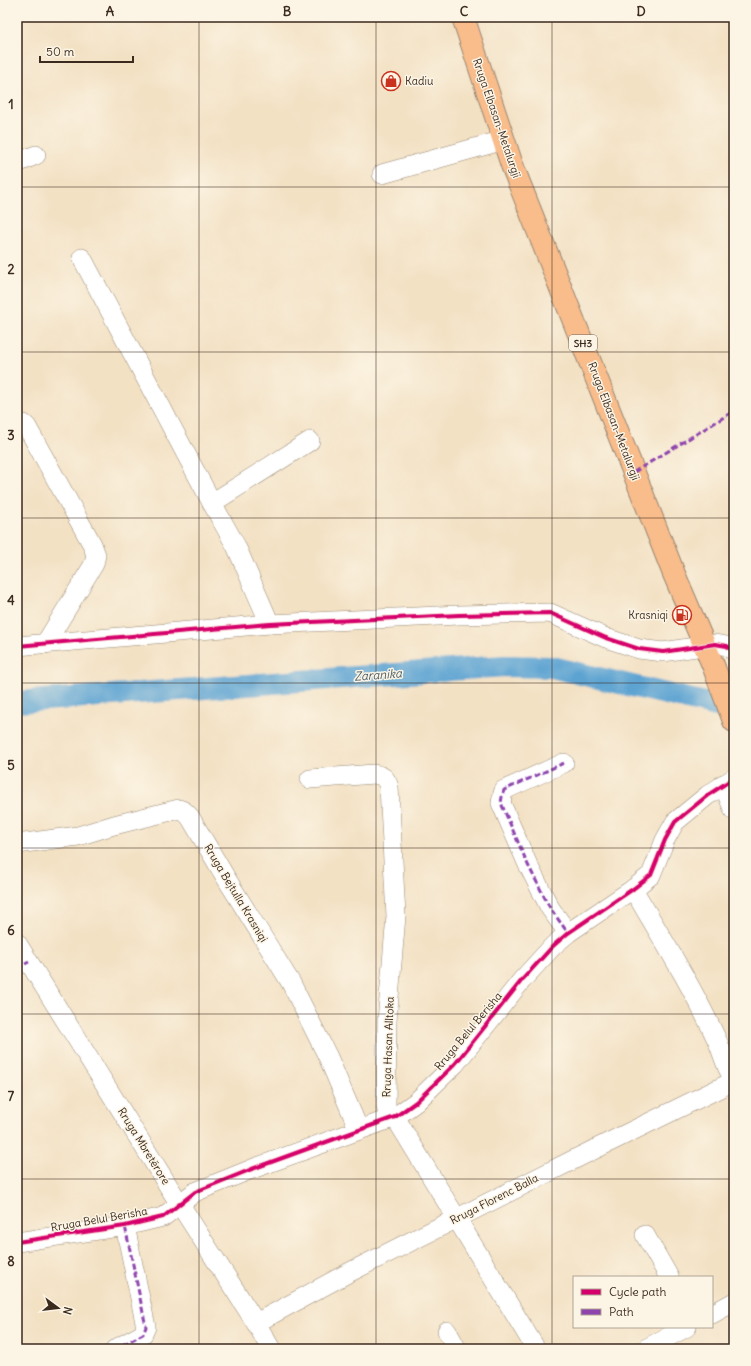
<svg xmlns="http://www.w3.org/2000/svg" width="751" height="1366" font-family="Delius,sans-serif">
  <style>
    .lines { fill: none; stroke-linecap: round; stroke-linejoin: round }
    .river { stroke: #5ca3d2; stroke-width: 22 }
    .minor-casing { stroke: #978671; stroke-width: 20 }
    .major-casing { stroke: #978671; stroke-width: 24 }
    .minor { stroke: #fff; stroke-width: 19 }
    .major { stroke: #f9bc8b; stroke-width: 22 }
    .quiet { stroke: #8e44ad; stroke-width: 3; stroke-dasharray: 6 3; stroke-linecap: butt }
    .cycleway-casing { stroke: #fcf5e5; stroke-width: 6 }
    .cycleway { stroke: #d6006c; stroke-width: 4 }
    .grid { fill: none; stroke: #3b2a1e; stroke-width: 1; stroke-opacity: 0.55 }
    .labels { text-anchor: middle; stroke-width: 3; stroke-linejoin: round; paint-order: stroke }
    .shield { fill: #fcf5e5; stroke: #75675a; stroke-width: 1 }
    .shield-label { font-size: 10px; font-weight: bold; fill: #3b2a1e }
    .poi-label { font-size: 11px; fill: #3b2a1e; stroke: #fcf5e5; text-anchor: start }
    .street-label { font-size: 11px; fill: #3b2a1e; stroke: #fcf5e5 }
    .water-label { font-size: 12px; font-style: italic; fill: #485a66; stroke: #fcf5e5 }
    .neatline { fill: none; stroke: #3b2a1e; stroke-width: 1.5 }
    .grid-label { font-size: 13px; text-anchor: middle; font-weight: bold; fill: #3b2a1e }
  </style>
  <rect width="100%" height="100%" fill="#fcf5e5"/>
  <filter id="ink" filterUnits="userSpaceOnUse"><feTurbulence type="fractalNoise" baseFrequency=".025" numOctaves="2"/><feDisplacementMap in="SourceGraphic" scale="8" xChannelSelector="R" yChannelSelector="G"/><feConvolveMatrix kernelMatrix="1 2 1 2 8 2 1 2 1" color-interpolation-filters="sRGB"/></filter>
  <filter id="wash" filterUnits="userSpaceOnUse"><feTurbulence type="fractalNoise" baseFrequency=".012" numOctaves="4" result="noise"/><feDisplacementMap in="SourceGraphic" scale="16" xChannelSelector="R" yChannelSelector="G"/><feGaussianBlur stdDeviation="0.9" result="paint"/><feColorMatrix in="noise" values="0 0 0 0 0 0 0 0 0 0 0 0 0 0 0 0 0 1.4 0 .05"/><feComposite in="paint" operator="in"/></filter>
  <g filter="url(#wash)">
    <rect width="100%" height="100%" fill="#f3e1c4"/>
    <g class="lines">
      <polyline class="river" points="17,702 504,666 552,667 734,710"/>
    </g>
  </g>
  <g filter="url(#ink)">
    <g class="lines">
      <g class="minor-casing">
        <g id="minor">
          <polyline points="17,163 36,155"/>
          <polyline points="382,174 504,140"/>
          <polyline points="82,258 212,503 236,546 270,624"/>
          <polyline points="17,425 24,424 27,427 92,544 96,555 94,564 45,644"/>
          <polyline points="212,503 310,441"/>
          <polyline points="17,646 270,624 459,615 550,613 606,638 639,649 663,652 715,644 727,646 734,651"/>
          <polyline points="564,763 504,790 502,797 501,803 528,865 550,908 568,933"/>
          <path d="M 310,779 L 374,774 C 384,776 386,778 389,787 L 396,916 L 387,1021 L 386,1105 L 387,1111 L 395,1117 L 536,1349"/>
          <polyline points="723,784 734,811"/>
          <polyline points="17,844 78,836 114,825 179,809 184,811 190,817 226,878 291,983 328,1057 359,1130"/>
          <path d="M 633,889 C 662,938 693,988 717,1040 C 721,1048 728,1074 734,1078"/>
          <polyline points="17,943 179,1203 256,1323 271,1349"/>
          <polyline points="645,1235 669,1277"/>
          <polyline points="17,1242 125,1226 163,1217 195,1192 252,1169 395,1117 416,1102 455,1064 522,980 553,946 568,933 633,889 651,875 665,840 675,822 708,795 734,778"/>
          <polyline points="712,1314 734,1302"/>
          <polyline points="256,1323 348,1273 577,1158 734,1081"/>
          <polyline points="447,1331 457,1349"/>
          <polyline points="115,1349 143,1334 146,1327 125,1226"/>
          <polyline points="645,1349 687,1327"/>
        </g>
      </g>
      <g class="major-casing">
        <polyline id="major" points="463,17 512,165 674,574 713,665 734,721"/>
      </g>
      <use href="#minor" class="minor"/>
      <use href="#major" class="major"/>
      <g class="quiet">
        <polyline points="634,472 734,411"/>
        <polyline points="564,763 504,790 502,797 501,803 528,865 550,908 568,933"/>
        <polyline points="17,968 29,962"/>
        <polyline points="115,1349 143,1334 146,1327 125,1226"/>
      </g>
      <g class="cycleway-casing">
        <g id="cycleway">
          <polyline points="17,646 270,624 459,615 550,613 606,638 639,649 663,652 715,644 727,646 734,651"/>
          <polyline points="17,1242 125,1226 163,1217 195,1192 252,1169 395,1117 416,1102 455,1064 522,980 553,946 568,933 633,889 651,875 665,840 675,822 708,795 734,778"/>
        </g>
      </g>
      <use href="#cycleway" class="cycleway"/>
    </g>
  </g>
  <path class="grid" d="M 199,17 L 199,1349M 376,17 L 376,1349M 552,17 L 552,1349M 17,187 L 734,187M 17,352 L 734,352M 17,518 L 734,518M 17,683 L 734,683M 17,848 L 734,848M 17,1014 L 734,1014M 17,1179 L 734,1179"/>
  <defs>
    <g id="shop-ring" transform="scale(1)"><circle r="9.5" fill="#fcf5e5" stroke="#c8321e" stroke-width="1.5"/><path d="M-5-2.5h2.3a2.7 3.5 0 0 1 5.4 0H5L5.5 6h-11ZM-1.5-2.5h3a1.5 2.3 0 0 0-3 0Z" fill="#c8321e"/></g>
    <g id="fuel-ring" transform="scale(1)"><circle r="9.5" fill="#fcf5e5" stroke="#c8321e" stroke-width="1.5"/><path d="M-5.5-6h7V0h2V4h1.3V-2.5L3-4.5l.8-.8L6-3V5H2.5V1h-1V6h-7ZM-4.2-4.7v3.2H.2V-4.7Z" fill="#c8321e"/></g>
  </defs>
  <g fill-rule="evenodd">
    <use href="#shop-ring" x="391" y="81"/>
    <use href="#fuel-ring" x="682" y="615"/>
  </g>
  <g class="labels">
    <rect class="shield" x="569" y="335" width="28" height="16" rx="3"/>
    <g class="shield-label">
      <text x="583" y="347">SH3</text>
    </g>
    <g class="poi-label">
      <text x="405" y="85">Kadiu</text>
      <text x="668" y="619" text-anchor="end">Krasniqi</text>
    </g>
    <g class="street-label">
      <text transform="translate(497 118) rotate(71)" y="4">Rruga Elbasan-Metalurgji</text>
      <text transform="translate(614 421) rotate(69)" y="4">Rruga Elbasan-Metalurgji</text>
      <text transform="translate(236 893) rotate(59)" y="4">Rruga Bejtulla Krasniqi</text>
      <text transform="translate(468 1031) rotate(-50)" y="4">Rruga Belul Berisha</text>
      <text transform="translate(388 1047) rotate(-88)" y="4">Rruga Hasan Alltoka</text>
      <text transform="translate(144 1146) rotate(58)" y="4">Rruga Mbretërore</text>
      <text transform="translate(494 1199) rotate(-27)" y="4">Rruga Florenc Balla</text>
      <text transform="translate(99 1219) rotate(-10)" y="4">Rruga Belul Berisha</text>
    </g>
    <g class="water-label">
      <text transform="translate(378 675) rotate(-4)" y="4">Zaranika</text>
    </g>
  </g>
  <rect width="751" height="1366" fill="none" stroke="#fcf5e5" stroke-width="44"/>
  <rect x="573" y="1276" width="140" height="52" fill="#fcf5e5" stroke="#afa495"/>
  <rect x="581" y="1289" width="20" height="6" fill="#d6006c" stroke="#afa495"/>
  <text x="609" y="1296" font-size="12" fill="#3b2a1e">Cycle path</text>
  <rect x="581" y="1309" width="20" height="6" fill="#8e44ad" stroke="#afa495"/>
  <text x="609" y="1316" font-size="12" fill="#3b2a1e">Path</text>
  <g transform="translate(58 1308) rotate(105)" stroke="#fcf5e5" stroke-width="3" paint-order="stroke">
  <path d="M0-3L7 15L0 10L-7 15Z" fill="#3b2a1e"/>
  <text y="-6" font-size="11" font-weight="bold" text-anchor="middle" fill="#3b2a1e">N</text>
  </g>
  <path d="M40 56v6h93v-6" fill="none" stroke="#3b2a1e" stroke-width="2"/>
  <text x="46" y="56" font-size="12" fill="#3b2a1e" stroke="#fcf5e5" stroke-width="3" paint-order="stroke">50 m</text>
  <rect x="22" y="22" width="707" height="1322" class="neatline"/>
  <g class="grid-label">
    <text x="110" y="16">A</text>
    <text x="287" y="16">B</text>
    <text x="464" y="16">C</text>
    <text x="641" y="16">D</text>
    <text x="11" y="109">1</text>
    <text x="11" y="274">2</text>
    <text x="11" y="440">3</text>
    <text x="11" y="605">4</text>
    <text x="11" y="770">5</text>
    <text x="11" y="935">6</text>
    <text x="11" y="1101">7</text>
    <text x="11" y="1266">8</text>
  </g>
</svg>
